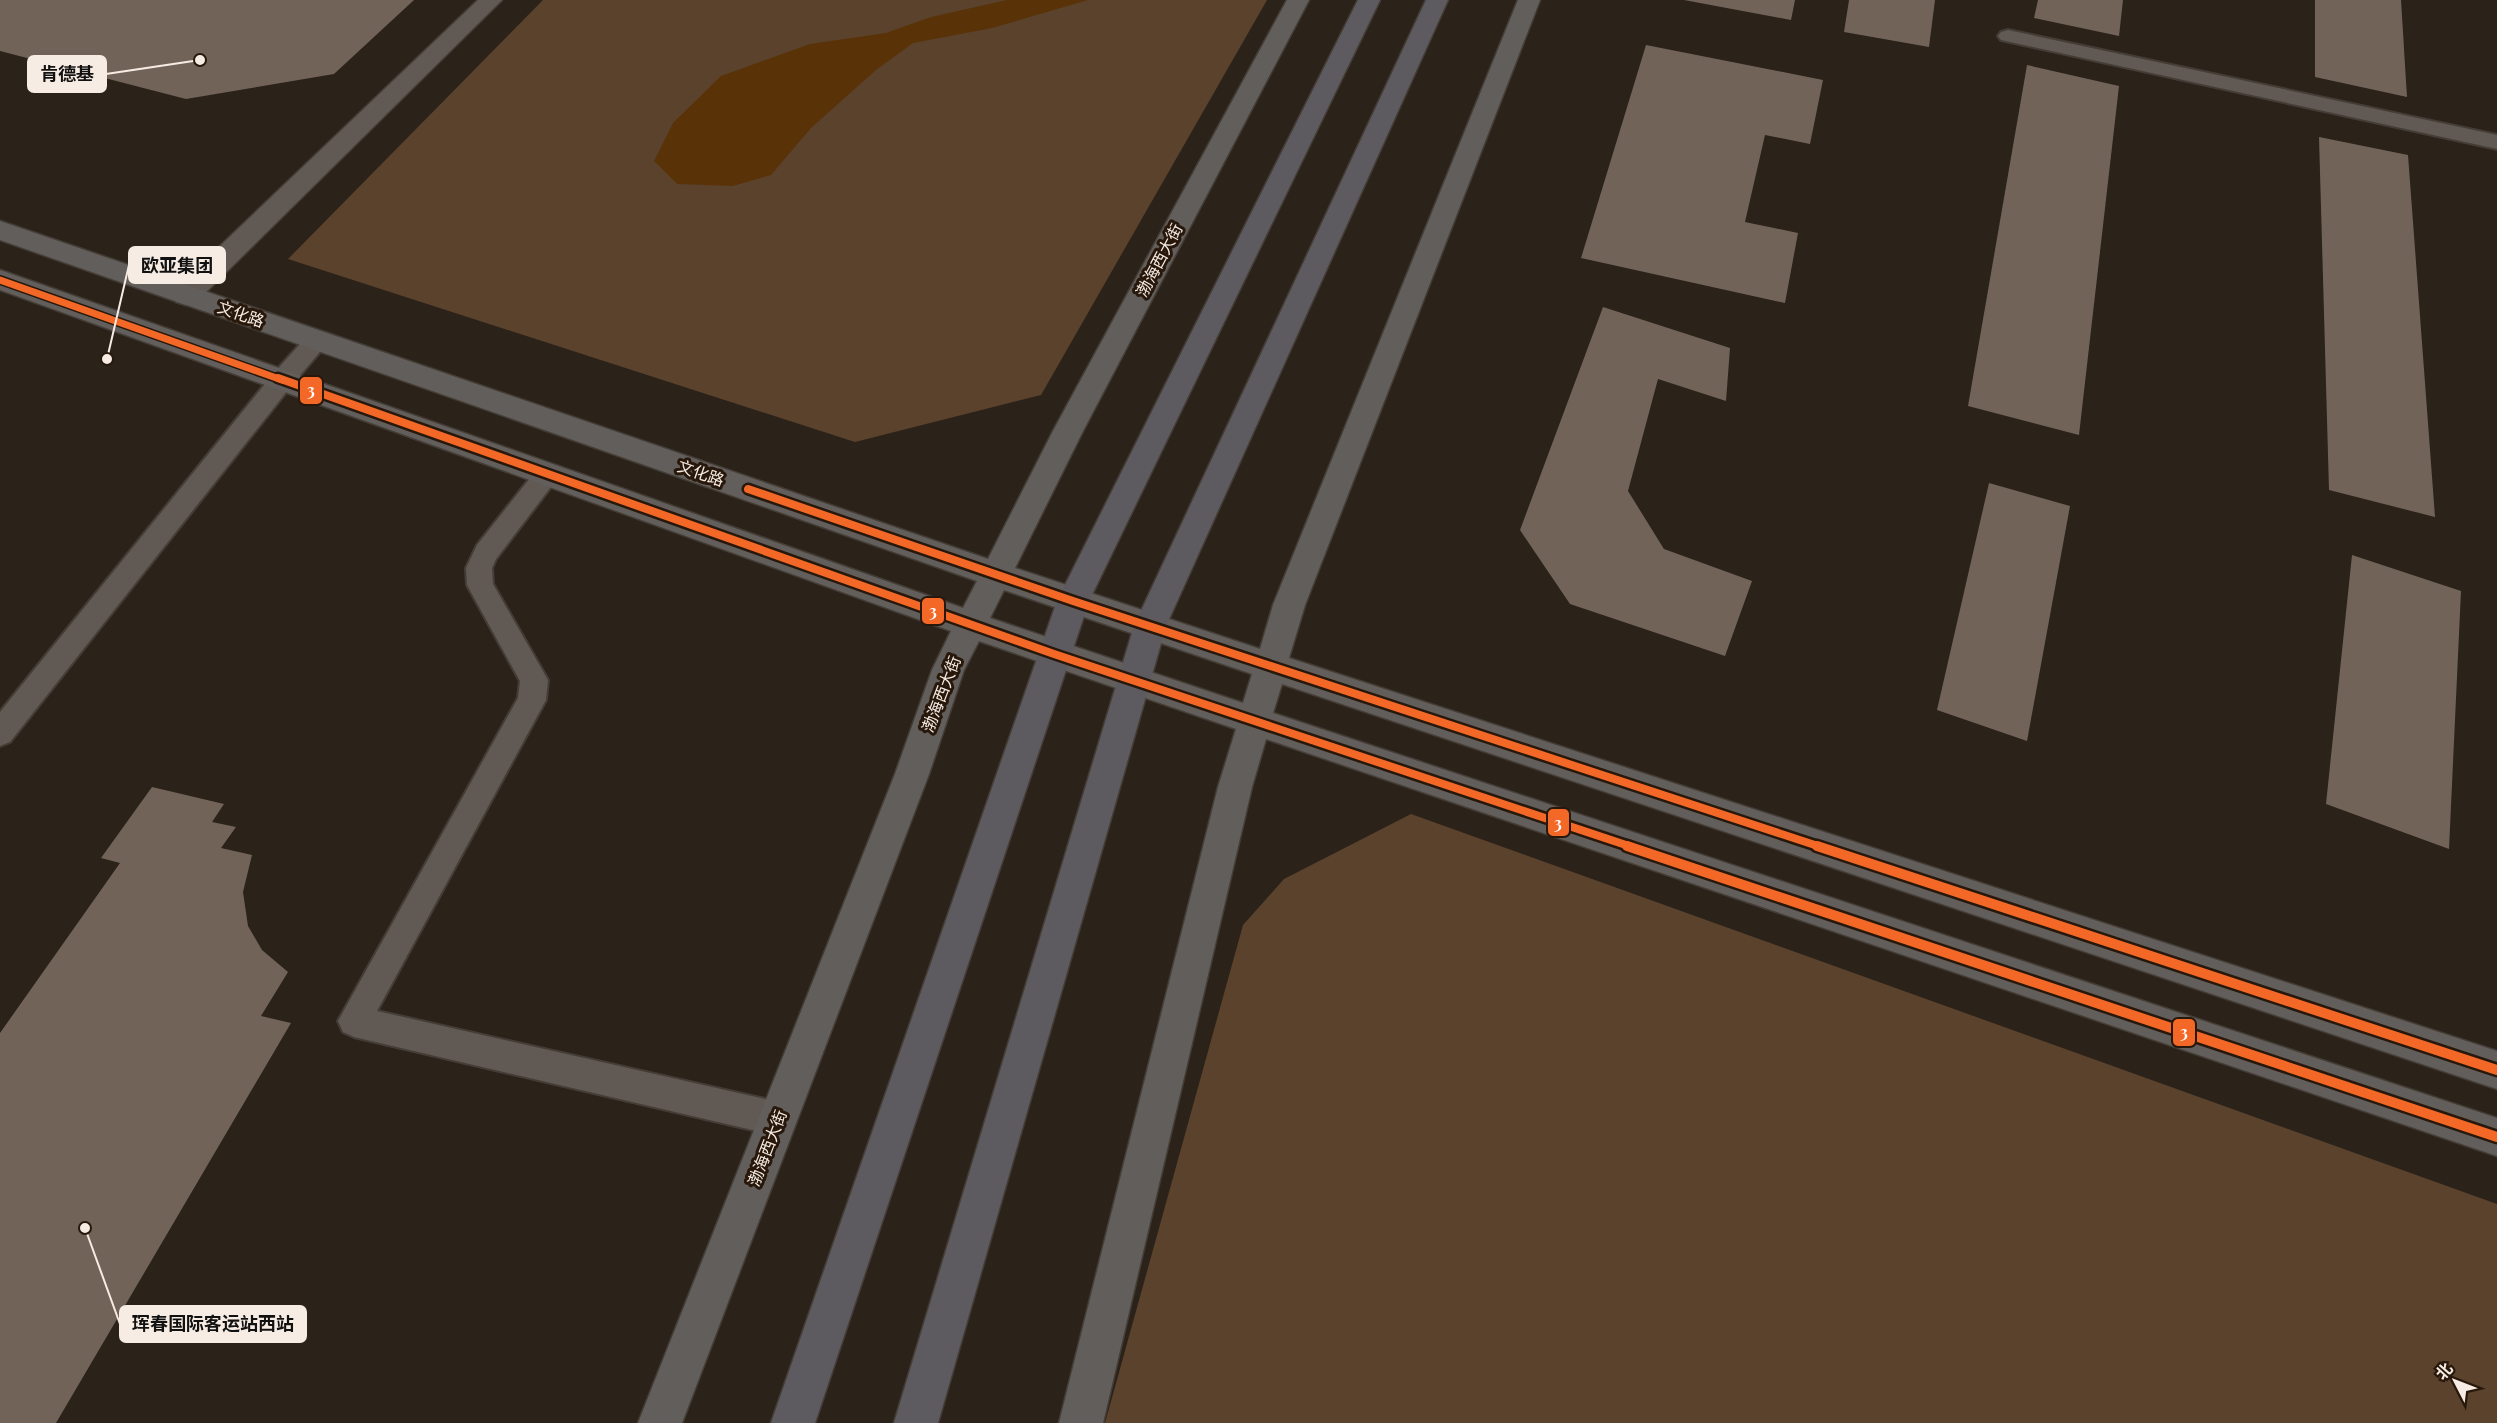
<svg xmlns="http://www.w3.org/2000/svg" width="2497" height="1423" font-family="'Playfair Display','Noto Sans SC',serif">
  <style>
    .green { fill: #5b422c }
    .water { fill: #593208 }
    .building { fill: #716358 }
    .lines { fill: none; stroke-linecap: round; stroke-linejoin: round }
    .lane-casing { stroke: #443d36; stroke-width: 4 }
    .street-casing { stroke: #443d36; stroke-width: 3 }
    .secondary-casing { stroke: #443d36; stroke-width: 3 }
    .highway-casing { stroke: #443d36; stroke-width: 3 }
    .lane { fill: #615953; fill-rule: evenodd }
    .street { fill: #615953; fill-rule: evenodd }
    .secondary { fill: #625e5b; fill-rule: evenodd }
    .highway { fill: #5d5b60; fill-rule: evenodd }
    .bus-1-far2-casing { stroke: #27180b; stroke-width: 10 }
    .bus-1-far1-casing { stroke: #27180b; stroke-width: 13 }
    .bus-1-casing { stroke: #27180b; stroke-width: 15 }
    .bus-1-far2 { stroke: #f36827; stroke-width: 7 }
    .bus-1-far1 { stroke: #f36827; stroke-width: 8 }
    .bus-1 { stroke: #f36827; stroke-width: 10 }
    .labels { text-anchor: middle; stroke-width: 6; stroke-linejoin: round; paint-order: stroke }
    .street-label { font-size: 16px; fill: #f7ece3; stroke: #27180b }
    .leader { fill: none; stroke: #f7ece3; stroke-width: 2 }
    .callout-dot { fill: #f7ece3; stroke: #27180b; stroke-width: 2 }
    .callout { fill: #f7ece3; stroke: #f7ece3; stroke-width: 2 }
    .callout-label { font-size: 18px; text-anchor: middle; font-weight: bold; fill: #111 }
    .line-badge { stroke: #27180b; stroke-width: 2 }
    .badge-label { font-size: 16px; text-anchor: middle; font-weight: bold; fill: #fff }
  </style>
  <rect width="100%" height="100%" fill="#2b221a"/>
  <g class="green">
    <polygon points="543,0 1267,0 1041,395 855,442 288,259"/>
    <polygon points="1411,814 2497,1204 2497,1423 1105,1423 1243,925 1284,879"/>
  </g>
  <polygon class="water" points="1007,0 1088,0 992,28 913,43 876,70 811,128 771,175 733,186 677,184 654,161 673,123 721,76 810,44 886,33 931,17"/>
  <g class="building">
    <polygon points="0,0 414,0 334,74 186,99 0,51"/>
    <polygon points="1684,0 1795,0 1791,20"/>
    <polygon points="1849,0 1935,0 1929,47 1844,32"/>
    <polygon points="2038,0 2123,0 2119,36 2034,18"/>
    <polygon points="2315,0 2401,0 2407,97 2315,77"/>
    <polygon points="1646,45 1823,80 1810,144 1765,135 1745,222 1798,233 1785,303 1581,258"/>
    <polygon points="2027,65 2119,86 2079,435 1968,406"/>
    <polygon points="2319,137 2408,155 2435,517 2329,490"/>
    <polygon points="1603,307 1730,348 1726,401 1658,379 1628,491 1664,549 1752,581 1725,656 1570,604 1520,530"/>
    <polygon points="1989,483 2070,506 2027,741 1937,710"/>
    <polygon points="2352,555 2461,591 2449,849 2326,804"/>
    <polygon points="152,787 224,804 212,822 236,827 221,848 252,855 243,892 248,926 262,950 288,972 261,1016 291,1023 56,1423 0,1423 0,1033 120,863 101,858"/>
  </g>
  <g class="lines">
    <g class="lane-casing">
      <g id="lane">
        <polygon points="2008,30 2497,135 2497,149 2001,40 1998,36 2001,32"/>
        <polygon points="317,331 325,334 329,340 325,346 291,386 10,742 0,746 0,712 273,374 309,334"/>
        <polygon points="547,465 556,468 560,475 496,559 492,568 493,584 548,680 546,700 377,1011 778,1102 790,1107 795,1119 790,1131 778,1136 354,1037 343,1032 338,1021 518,698 520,681 467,585 466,568 477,545 538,468"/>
      </g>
    </g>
    <g class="street-casing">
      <polygon id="street" points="478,0 502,0 196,302 186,305 176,302 172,295 176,288"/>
    </g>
    <g class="secondary-casing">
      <path id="secondary" d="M 1287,0 L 1309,0 L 1083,431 L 1015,568 L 1260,649 L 1273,605 L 1518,0 L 1540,0 L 1305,605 L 1289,658 L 2497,1051 L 2497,1089 L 1282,684 L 1273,713 L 2497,1118 L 2497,1156 L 1266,739 L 1252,787 L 1103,1423 L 1059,1423 L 1218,787 L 1236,729 L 979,641 L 964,670 L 929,774 L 682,1423 L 638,1423 L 895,774 L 932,670 L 951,631 L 0,290 L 0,270 L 963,608 L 977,581 L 0,240 L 0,221 L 988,559 L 1053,431 ZM 1004,590 L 1252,674 L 1243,703 L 990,618 Z"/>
    </g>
    <g class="highway-casing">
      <g id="highway">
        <polygon points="1358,0 1380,0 1089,601 815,1423 771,1423 1057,601"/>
        <polygon points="1426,0 1448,0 1166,626 938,1423 894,1423 1134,626"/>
      </g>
    </g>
    <use href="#lane" class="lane"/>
    <use href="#street" class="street"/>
    <use href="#secondary" class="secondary"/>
    <use href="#highway" class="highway"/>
    <g class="bus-1-far2-casing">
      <polyline id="bus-1-far2" points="0,280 282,380"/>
    </g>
    <g class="bus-1-far1-casing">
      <g id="bus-1-far1">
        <polyline points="278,378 1054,654 1632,847"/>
        <polyline points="748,489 1073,601 1821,847"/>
      </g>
    </g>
    <g class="bus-1-casing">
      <g id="bus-1">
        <polyline points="1627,846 2497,1137"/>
        <polyline points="1817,846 2497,1070"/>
      </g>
    </g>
    <use href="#bus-1-far2" class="bus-1-far2"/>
    <use href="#bus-1-far1" class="bus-1-far1"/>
    <use href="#bus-1" class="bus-1"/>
  </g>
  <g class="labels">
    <g class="street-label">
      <text transform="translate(1159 260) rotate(-62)" y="6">渤海西大街</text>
      <text transform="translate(241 314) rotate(19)" y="6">文化路</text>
      <text transform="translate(701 473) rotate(19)" y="6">文化路</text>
      <text transform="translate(941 694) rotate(-69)" y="6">渤海西大街</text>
      <text transform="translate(767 1148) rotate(-69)" y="6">渤海西大街</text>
    </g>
  </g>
  <path class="leader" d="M200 60L106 74M107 359L129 265M85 1228L120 1324"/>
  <g class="callout-dot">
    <circle cx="200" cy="60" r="6"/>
    <circle cx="107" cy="359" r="6"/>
    <circle cx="85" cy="1228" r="6"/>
  </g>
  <g class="callout">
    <rect x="28" y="56" width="78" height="36" rx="6"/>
    <rect x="129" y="247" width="96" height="36" rx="6"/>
    <rect x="120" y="1306" width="186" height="36" rx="6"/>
  </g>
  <g class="callout-label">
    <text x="67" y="80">肯德基</text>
    <text x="177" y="272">欧亚集团</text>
    <text x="213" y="1330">珲春国际客运站西站</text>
  </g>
  <g class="line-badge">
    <rect x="299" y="376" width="24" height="29" rx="6" fill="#f36827"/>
    <rect x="921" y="597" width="24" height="28" rx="6" fill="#f36827"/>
    <rect x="1547" y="808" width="23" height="29" rx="6" fill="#f36827"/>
    <rect x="2172" y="1018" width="24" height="29" rx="6" fill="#f36827"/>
  </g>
  <g class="badge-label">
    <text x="311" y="396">3</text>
    <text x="933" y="617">3</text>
    <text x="1558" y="829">3</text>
    <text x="2184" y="1038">3</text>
  </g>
  <g transform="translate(2455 1381) rotate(312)" stroke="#27180b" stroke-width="4.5" paint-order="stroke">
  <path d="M0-4.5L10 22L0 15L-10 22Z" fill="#f7ece3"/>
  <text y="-9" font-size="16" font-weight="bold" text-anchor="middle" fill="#f7ece3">北</text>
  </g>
</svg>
